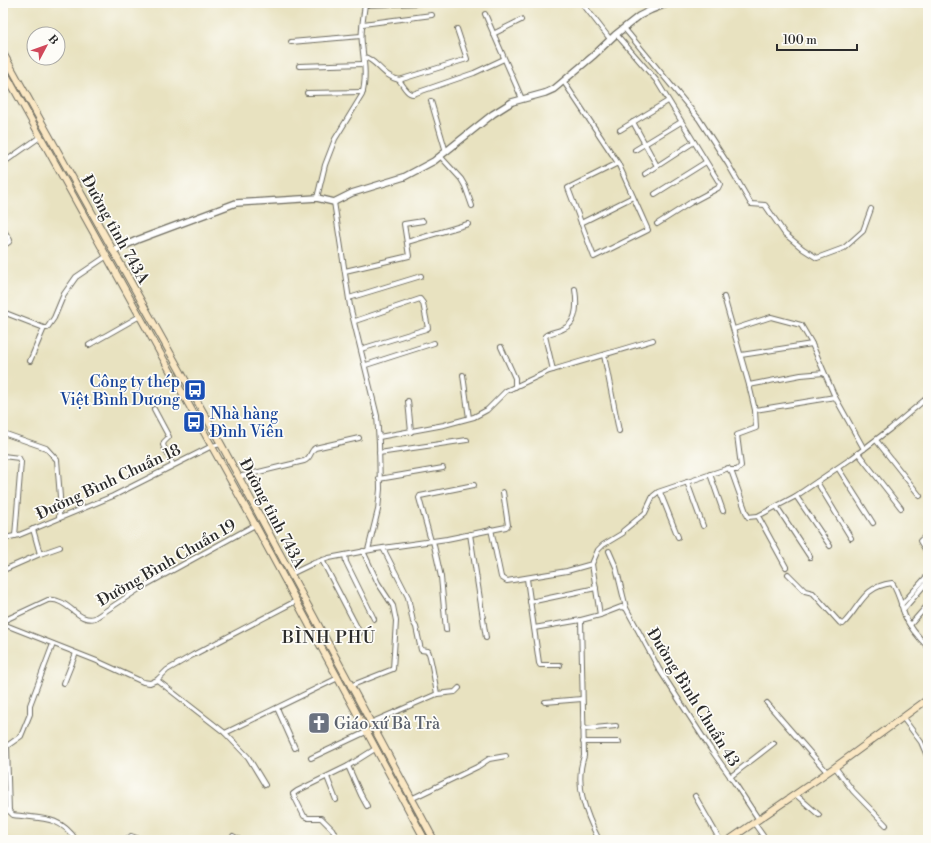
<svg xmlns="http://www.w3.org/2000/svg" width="931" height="843" font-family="'Libre Bodoni',serif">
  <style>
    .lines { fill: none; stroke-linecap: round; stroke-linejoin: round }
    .minor-casing { stroke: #6d6b5f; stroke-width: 6 }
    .tertiary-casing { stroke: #6d6b5f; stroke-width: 8 }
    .secondary-casing { stroke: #6d6b5f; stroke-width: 8 }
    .minor { stroke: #fff; stroke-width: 4 }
    .tertiary { stroke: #fff; stroke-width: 5.5 }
    .secondary { stroke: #fae7c3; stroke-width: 6 }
    .labels { text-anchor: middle; stroke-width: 3.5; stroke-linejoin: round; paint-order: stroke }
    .street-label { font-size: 16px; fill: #2b2b2b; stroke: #fdfcf7 }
    .transit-label { font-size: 16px; fill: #164399; stroke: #fdfcf7; text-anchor: end }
    .worship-label { font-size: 16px; fill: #5b616d; stroke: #fdfcf7; text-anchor: start }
    .neighbourhood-label { font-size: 17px; letter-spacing: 1px; fill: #2b2b2b; stroke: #fdfcf7 }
  </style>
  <rect width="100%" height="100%" fill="#fdfcf7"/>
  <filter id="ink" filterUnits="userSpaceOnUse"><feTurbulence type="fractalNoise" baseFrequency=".025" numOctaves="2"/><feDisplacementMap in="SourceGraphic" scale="8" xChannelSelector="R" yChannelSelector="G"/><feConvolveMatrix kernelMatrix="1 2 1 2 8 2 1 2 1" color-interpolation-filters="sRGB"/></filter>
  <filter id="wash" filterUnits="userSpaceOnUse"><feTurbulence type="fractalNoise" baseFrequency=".012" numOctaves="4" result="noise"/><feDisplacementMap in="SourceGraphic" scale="16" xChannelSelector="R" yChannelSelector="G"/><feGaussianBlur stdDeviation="0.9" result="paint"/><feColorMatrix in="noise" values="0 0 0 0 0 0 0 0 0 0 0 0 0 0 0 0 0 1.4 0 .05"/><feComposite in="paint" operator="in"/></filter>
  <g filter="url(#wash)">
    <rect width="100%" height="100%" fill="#e8e2c0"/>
  </g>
  <g filter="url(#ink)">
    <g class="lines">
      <g class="minor-casing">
        <g id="minor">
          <polyline points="582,3 610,39"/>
          <polyline points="365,5 421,3"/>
          <polyline points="485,14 522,99"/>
          <polyline points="363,24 432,15"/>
          <polyline points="624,28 699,119 728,164 751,204 765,205 785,234 803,249 817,258 844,248 863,231 871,209"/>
          <polyline points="493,34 521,20"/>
          <polyline points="616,34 656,80 720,184 718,188 690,203 657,224"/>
          <polyline points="291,42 361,36"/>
          <path d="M 364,57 C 376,59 382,76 399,80 L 467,59 L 457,29"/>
          <polyline points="299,66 364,64"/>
          <path d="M 399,80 C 403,85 407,94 413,94 L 474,73 L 504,59"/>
          <polyline points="564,82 618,163 648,230 594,257 568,188 618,163"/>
          <polyline points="307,93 363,92"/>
          <polyline points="431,101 446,152"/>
          <polyline points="633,122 657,166"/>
          <polyline points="620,130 668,101"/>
          <polyline points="635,150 681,122"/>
          <polyline points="440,156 461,179 465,186 472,206"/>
          <polyline points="3,163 40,137"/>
          <polyline points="645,174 694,142"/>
          <polyline points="655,194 706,162"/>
          <path d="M 317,198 L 325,165 L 335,139 L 362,95 C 367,78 364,61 362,44 C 360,31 364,16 365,3"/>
          <polyline points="334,202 350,306 377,416 379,443 380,489 378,510 368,550"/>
          <polyline points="581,223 633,197"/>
          <polyline points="3,229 10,240 9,242 3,246"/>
          <polyline points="407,242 468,224"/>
          <polyline points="345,271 409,256 404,224 423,221"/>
          <polyline points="724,297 749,385"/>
          <polyline points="349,298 421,276"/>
          <polyline points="3,312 44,328 47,328 54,318 64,294 76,277 107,256"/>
          <polyline points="355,321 420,299 423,303 428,328 426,329 361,349"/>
          <polyline points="734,329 771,317 801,325 811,342 835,397 864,449"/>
          <polyline points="89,345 140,316"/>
          <polyline points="501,347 515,378 515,387"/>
          <polyline points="604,355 619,431"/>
          <polyline points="741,355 812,344"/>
          <polyline points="30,361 44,328"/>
          <polyline points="366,365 434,343"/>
          <path d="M 553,370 L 545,336 C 550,332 557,332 563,329 C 578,323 577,302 575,289"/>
          <polyline points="463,375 469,418"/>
          <polyline points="408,401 411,432"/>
          <polyline points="154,409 169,437 164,442 163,445 173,465"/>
          <polyline points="755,410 835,397"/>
          <polyline points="3,433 46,448 57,460 60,497 59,518"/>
          <polyline points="379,437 444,425 474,417 487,410 506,391 549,371 653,340"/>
          <polyline points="876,440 920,496"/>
          <polyline points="379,453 467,440"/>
          <polyline points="858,453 901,508"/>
          <polyline points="3,456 19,458 21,462 15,536"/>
          <polyline points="838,468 873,523"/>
          <polyline points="730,470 737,470 741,466 737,435 756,428 755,410 749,385 801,375 824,373"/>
          <polyline points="710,474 723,511"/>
          <path d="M 238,477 L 304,461 C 311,459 310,451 315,448 L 359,438"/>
          <polyline points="379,479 443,468"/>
          <polyline points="687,482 703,526"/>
          <polyline points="817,482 851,538"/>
          <polyline points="660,492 678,537"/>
          <polyline points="796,496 830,546"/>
          <polyline points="777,507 810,557"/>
          <polyline points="758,516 786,567"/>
          <polyline points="33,529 40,554 60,547"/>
          <polyline points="491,529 501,577 507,581 567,571 592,564 598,550 603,545 623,533 623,531 645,513 653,496 658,492 726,469 728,468 732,473 746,512 748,517 758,516 796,496 852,458 890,429 928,397"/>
          <polyline points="470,534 486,638"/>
          <polyline points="928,534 920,541 928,554"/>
          <polyline points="5,538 19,535 113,496 212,446 221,444"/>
          <polyline points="431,541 419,498 420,496 474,485"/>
          <polyline points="433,541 441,577 446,630"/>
          <polyline points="609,551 616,567 626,608"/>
          <polyline points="345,555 346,562 374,619"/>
          <polyline points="322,560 360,633"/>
          <path d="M 592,564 L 600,615 L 581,620 L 584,756 C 574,785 586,814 599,840"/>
          <polyline points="6,569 40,554"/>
          <polyline points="291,574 314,563 329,558 376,549 447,539 506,527 508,525 503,492"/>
          <path d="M 788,574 L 805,591 L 813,593 L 840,623 L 843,624 C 861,606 862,587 892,583 C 899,593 901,605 905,616 C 910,628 919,638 928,647"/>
          <polyline points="527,579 539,663 540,665 560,665"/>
          <polyline points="530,602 596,588"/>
          <polyline points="901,605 928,575"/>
          <polyline points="903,610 928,581"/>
          <polyline points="600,615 621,607 626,608 659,669 710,748 734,782 759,820"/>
          <path d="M 3,621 L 48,600 C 68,597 78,624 95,618 L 142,587 L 255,525"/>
          <polyline points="3,624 97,661 143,682 150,683 157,680 167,670 193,655 296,601"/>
          <polyline points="910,625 925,608"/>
          <polyline points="534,628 581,620"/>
          <path d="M 53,644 L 30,705 L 30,714 L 21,736 L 7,746 L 9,811 L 13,815 C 40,819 60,815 76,840"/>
          <polyline points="157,680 225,733 338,678"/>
          <polyline points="64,683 76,653"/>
          <polyline points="350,686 393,669 396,621 393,606 378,583 363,551"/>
          <polyline points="437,694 455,692 459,688"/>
          <polyline points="545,702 582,699"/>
          <polyline points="767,703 827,772"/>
          <polyline points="277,708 295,748"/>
          <polyline points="903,718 921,742 928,758"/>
          <path d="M 370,723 L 437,694 C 436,688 430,654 428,651 L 421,650 L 416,627 L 413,622 L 408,597 L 383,548"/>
          <polyline points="583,729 616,726"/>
          <polyline points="225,733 248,757 265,785"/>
          <polyline points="583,742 619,742"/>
          <polyline points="311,758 366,732"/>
          <polyline points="348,766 361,795 367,806"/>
          <polyline points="835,767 853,791 886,825"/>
          <polyline points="327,777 336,800"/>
          <polyline points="730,777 774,743"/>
          <polyline points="795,794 819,815"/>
          <polyline points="695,796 720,840"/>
          <polyline points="411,799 477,767 489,759 506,756"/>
          <polyline points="3,810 9,811"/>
          <polyline points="754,823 766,840"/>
          <polyline points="233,836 240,840"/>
          <polyline points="127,840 131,836 142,840"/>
          <polyline points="338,840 332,829 321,818 308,818 304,816 293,794 297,791 348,766 375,749"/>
        </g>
      </g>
      <g class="tertiary-casing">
        <polyline id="tertiary" points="113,251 137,240 236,203 317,198 334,202 352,193 404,177 434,161 493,114 512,102 545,93 554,89 593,56 615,35 639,16 651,10 669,3"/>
      </g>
      <g class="secondary-casing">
        <g id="secondary">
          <polyline points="3,53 221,444 434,840"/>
          <polyline points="3,69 257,528 425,840"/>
          <polyline points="729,840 835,767 928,699"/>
        </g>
      </g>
      <use href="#minor" class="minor"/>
      <use href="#tertiary" class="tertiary"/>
      <use href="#secondary" class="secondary"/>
    </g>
  </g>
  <defs>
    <g id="bus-square" transform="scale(1.15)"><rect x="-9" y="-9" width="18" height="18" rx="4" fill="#1a4fb4" stroke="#fdfcf7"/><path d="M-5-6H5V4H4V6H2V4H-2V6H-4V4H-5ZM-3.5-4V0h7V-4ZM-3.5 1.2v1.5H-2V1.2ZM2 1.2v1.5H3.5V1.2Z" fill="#fff"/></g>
    <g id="church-square" transform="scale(1.15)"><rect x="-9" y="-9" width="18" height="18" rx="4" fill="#6b7280" stroke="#fdfcf7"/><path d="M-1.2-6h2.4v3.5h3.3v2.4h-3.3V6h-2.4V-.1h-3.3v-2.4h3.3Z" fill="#fff"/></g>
  </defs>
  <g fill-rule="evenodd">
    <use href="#bus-square" x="195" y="390"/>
    <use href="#bus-square" x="194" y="422"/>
    <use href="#church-square" x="319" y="723"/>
  </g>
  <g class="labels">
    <g class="street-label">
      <text transform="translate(116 229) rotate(61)" y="6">Đường tỉnh 743A</text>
      <text transform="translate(108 481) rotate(-25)" y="6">Đường Bình Chuẩn 18</text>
      <text transform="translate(273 513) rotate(62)" y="6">Đường tỉnh 743A</text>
      <text transform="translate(166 562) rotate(-30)" y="6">Đường Bình Chuẩn 19</text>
      <text transform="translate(694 697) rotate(58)" y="6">Đường Bình Chuẩn 43</text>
    </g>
    <g class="transit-label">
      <text x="180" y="387">Công ty thép<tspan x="180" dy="18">Việt Bình Dương</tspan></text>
      <text x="210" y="419" text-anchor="start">Nhà hàng<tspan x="210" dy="18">Đình Viên</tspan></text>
    </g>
    <g class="worship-label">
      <text x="334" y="729">Giáo xứ Bà Trà</text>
    </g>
    <g class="neighbourhood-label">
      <text x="329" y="643">BÌNH PHÚ</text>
    </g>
  </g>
  <rect width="931" height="843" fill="none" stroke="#fdfcf7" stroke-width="16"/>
  <g transform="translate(46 46) rotate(49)"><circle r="19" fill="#fdfcf7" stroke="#a9a8a5"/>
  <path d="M0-3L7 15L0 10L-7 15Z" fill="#d1495b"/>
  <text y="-6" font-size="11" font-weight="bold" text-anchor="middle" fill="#2b2b2b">B</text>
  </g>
  <path d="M777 44v6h80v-6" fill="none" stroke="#2b2b2b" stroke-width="2"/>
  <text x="783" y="44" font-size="12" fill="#2b2b2b" stroke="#fdfcf7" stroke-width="3" paint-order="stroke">100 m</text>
</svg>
